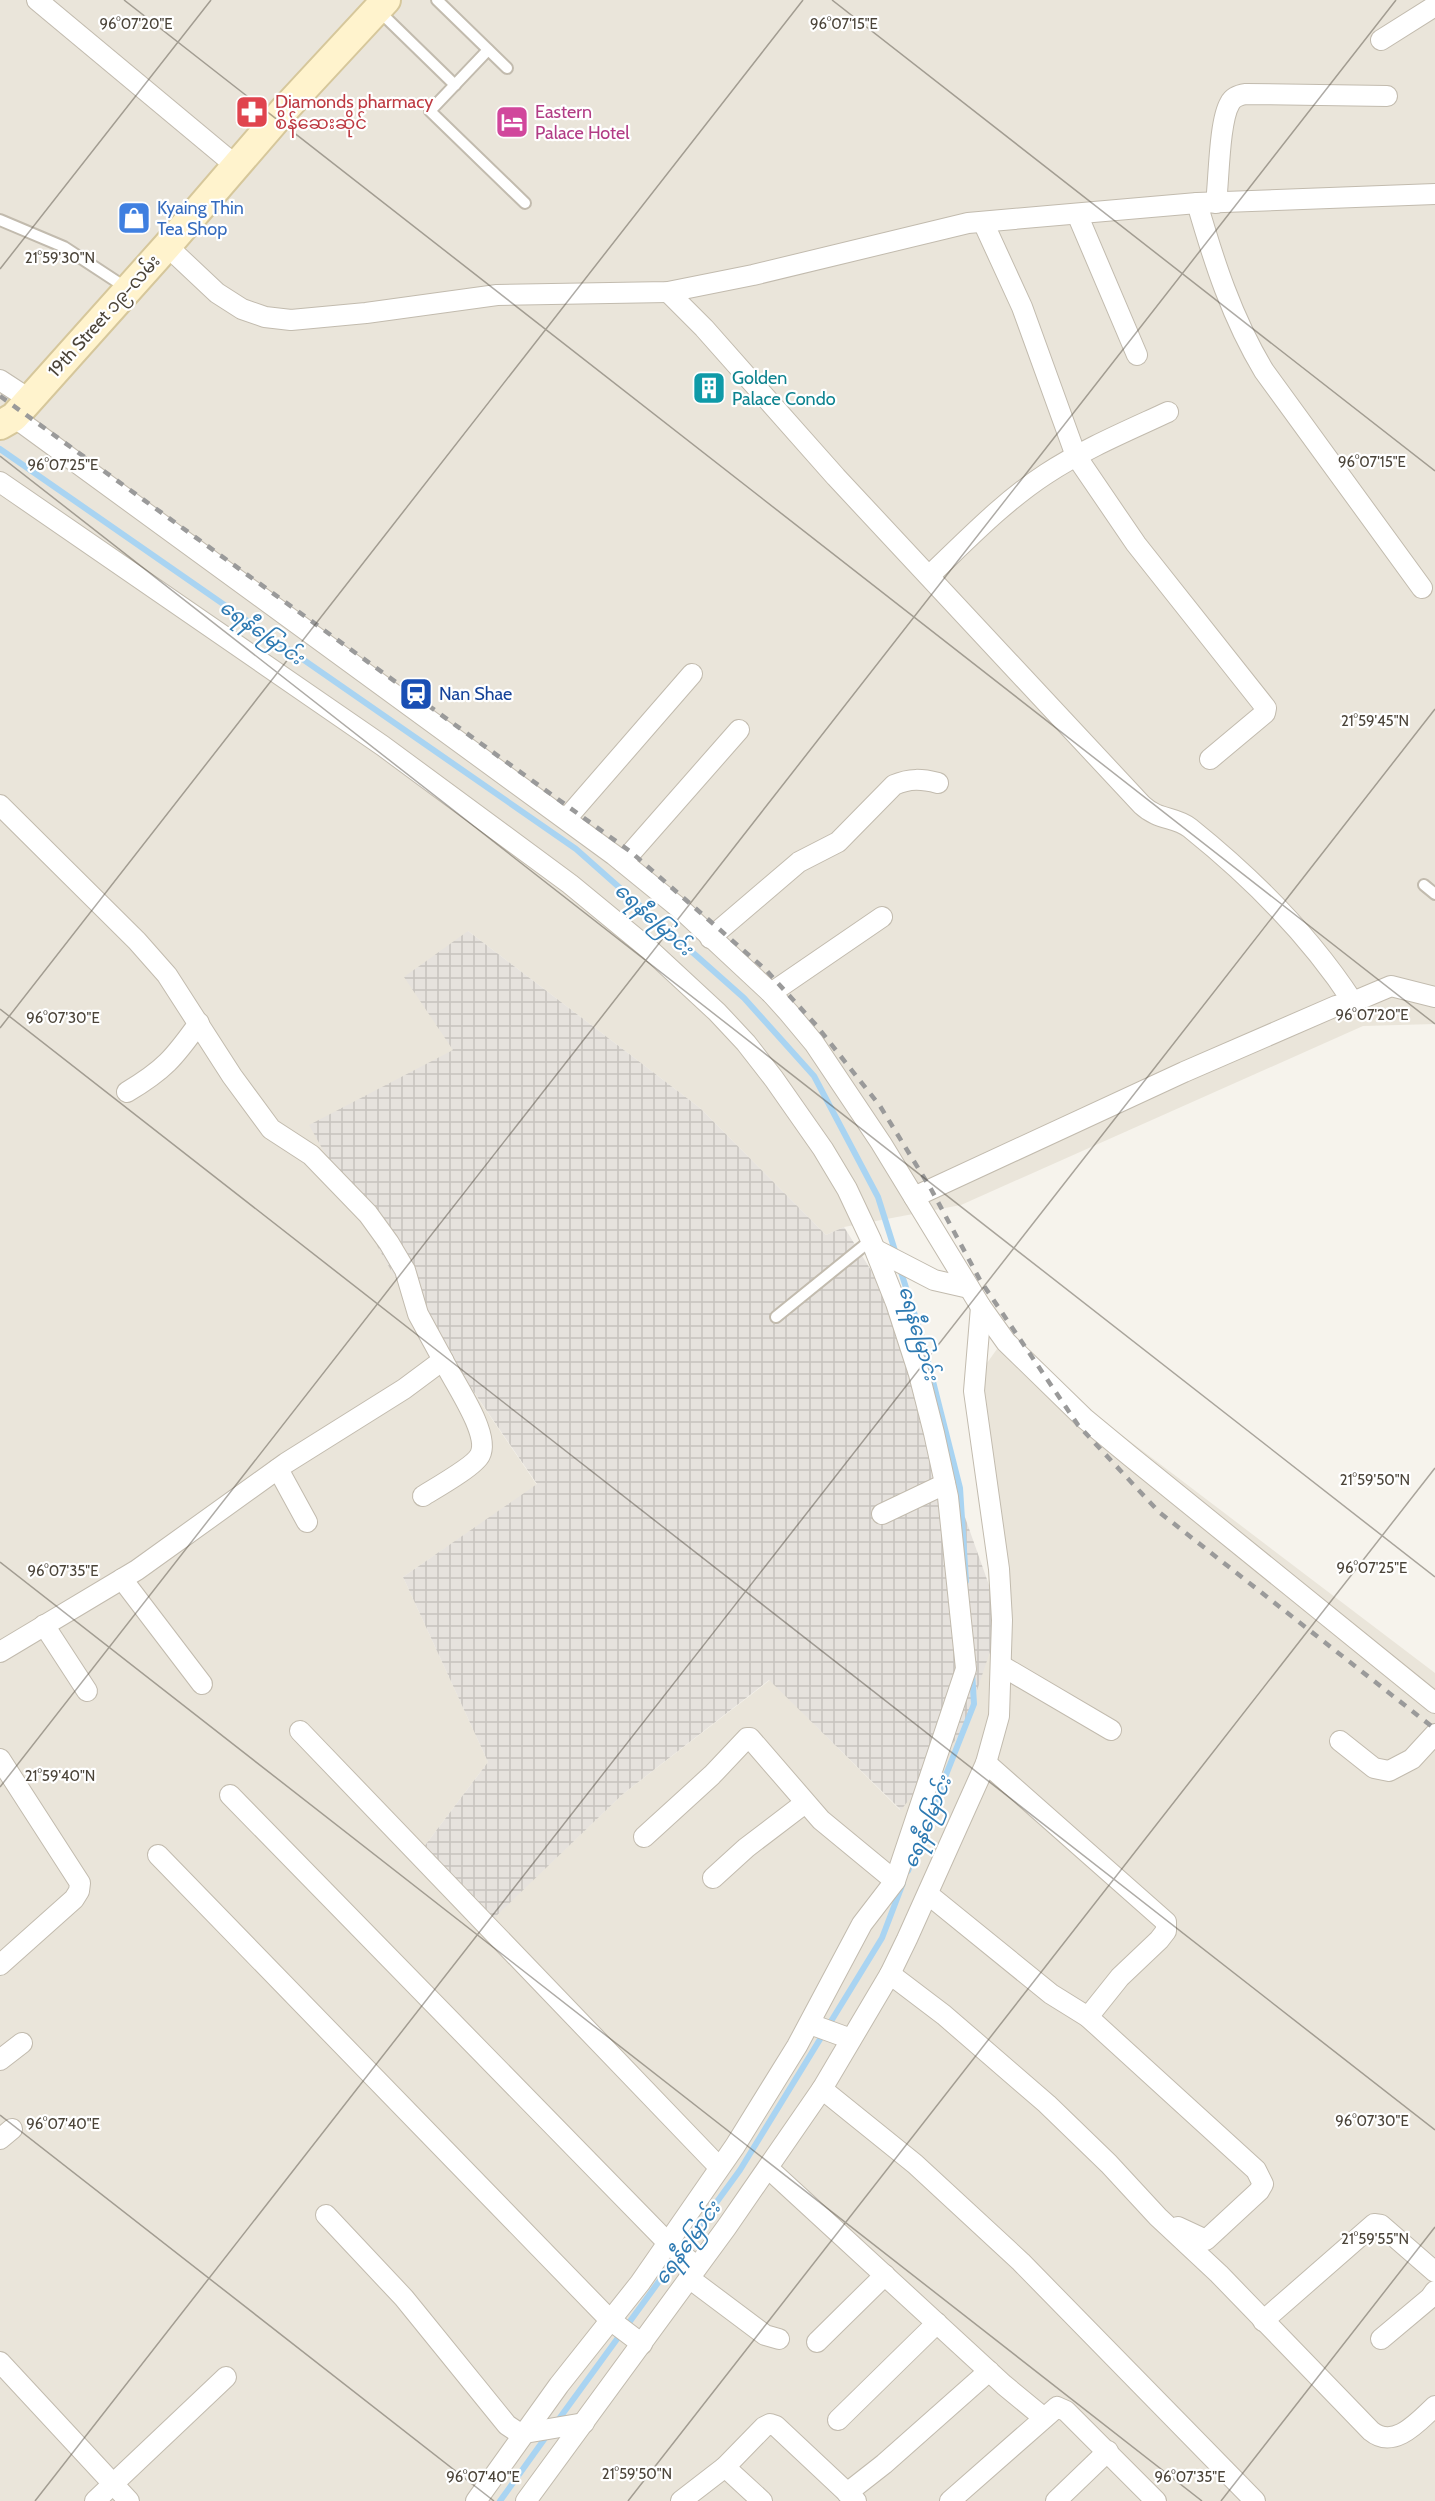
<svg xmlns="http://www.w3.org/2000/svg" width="1435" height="2501" font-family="Cabin,'Noto Sans Myanmar',sans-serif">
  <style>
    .residential { fill: #eae5da }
    .industrial { fill: url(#industrial-grid) }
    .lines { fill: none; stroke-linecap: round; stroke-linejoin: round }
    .stream { stroke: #a9d4f2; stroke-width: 6 }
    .lane-casing { stroke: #c2bbae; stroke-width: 14 }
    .street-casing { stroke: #c2bbae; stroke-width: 22 }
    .secondary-casing { stroke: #d6c79b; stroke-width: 32 }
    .lane { stroke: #fff; stroke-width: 10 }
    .street { stroke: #fff; stroke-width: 20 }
    .secondary { stroke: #fff3cd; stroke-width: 28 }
    .rail { stroke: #9a9a9a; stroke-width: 4.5; stroke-dasharray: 8 8; stroke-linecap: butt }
    .ticks { fill: none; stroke: #4b4439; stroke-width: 1.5; stroke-opacity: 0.45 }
    .labels { text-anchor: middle; stroke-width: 4.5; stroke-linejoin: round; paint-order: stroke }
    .health-label { font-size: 18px; fill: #be3a42; stroke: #fff; text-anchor: start }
    .hotel-label { font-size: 18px; fill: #b23c85; stroke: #fff; text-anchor: start }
    .shop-label { font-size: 18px; fill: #366cbe; stroke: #fff; text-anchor: start }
    .street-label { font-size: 18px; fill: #4b4439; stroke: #fff }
    .culture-label { font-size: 18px; fill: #0d838f; stroke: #fff; text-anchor: start }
    .transit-label { font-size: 18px; fill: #164399; stroke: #fff; text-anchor: start }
    .water-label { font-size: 20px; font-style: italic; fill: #2e7ab2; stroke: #fff }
    .ticks-label { font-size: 15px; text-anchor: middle; fill: #4b4439; stroke: #fff; stroke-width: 4.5; stroke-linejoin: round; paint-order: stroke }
  </style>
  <defs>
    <pattern id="industrial-grid" width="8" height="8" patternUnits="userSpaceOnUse" patternTransform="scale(1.5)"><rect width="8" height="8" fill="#e6e2dd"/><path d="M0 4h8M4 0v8" fill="none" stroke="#c7c3be"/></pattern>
  </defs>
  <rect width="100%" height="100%" fill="#f6f3ec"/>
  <polygon class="residential" points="0,0 1435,0 1435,1024 1363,1026 961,1205 844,1227 826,1235 700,1108 468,931 453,1050 393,1274 537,1485 403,1577 488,1762 420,1852 492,1919 623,1794 770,1680 900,1810 1001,1619 981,1398 982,1370 997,1349 1102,1420 1435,1673 1435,2501 0,2501"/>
  <polygon class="industrial" points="468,931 700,1108 826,1235 844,1227 914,1339 950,1475 1001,1619 964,1729 901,1810 769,1680 623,1794 493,1919 420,1852 488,1762 403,1577 537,1484 393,1274 309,1125 453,1050 404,977"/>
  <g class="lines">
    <g class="stream">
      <polyline points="0,449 576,849 744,998 814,1076 878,1197 896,1254"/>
      <polyline points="900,1269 921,1334 960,1488 966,1581"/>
      <polyline points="908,1871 974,1704 972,1672"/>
      <polyline points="556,2423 740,2170 882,1938 903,1883"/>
      <polyline points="500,2501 548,2434"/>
    </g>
    <g class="lane-casing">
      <g id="lane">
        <polyline points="437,0 507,68"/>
        <polyline points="378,10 455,85"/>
        <polyline points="488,50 430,111 525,203"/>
        <polyline points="0,220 64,247 128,289"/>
        <polyline points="1424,885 1435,894"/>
        <polyline points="776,1317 871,1240"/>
      </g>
    </g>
    <g class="street-casing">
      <g id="street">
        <polyline points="37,0 235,165"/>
        <polyline points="1381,40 1435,6"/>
        <path d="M 1197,203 C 1214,262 1232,318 1264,371 L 1422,588"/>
        <path d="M 1216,203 C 1219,180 1219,121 1230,103 C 1233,97 1239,95 1246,94 L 1387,96"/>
        <polyline points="1077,214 1137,355"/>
        <polyline points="983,222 1022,307 1076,456 1136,544 1266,708 1265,713 1210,759"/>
        <polyline points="167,246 217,293 242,309 265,317 291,320 366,313 497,295 668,292 753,275 968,223 1197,203 1435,194"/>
        <path d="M 668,292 L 704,328 L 836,477 L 1142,805 C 1159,821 1175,816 1190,828 C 1251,877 1310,936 1353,1002"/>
        <polyline points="0,380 29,399"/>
        <polyline points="14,417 614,855 684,912 771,993 789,1013 814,1043 881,1143 981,1307 1006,1342 1084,1418 1130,1456 1435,1703"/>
        <polyline points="0,482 383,746 570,884 649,949 717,1012 746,1043 774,1079 823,1149 847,1189 871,1240 896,1303 919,1374 934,1433 948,1497 966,1669 895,1881 862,1924 797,2046 735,2146 640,2283 559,2385 476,2501"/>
        <path d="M 929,576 C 966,541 1003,502 1046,474 C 1084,449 1127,431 1168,412"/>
        <polyline points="0,805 137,941 167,975 232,1076 271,1129 311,1155 368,1214 389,1243 405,1270 418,1314 443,1360 404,1389 286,1463 137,1570 0,1652"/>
        <polyline points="566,819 692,674"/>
        <polyline points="623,862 739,730"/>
        <path d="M 710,938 L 799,862 L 838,842 L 894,785 C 910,778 922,779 938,783"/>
        <polyline points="771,993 882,917"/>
        <path d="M 127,1092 C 164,1070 174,1058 199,1023"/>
        <polyline points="914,1197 1184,1072 1336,1006 1353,1002 1391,986 1435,997"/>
        <polyline points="876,1250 934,1280 969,1288"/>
        <polyline points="278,1469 307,1522"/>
        <path d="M 423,1496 C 434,1489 475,1466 480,1455 C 491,1434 453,1381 443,1360"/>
        <polyline points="882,1514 945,1484"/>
        <polyline points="122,1579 202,1684"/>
        <polyline points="44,1625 87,1691"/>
        <polyline points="1002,1666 1111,1730"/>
        <polyline points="300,1731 719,2167"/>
        <polyline points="1340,1741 1374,1768 1389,1771 1412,1759 1435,1734"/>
        <polyline points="0,1759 80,1883 79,1891 74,1899 0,1965"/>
        <polyline points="986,1763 1166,1922 1166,1931 1159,1940 1120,1977 1088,2017"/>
        <polyline points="230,1795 668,2243 697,2267"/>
        <polyline points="644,1837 712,1775 747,1738 750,1738 821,1820 895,1881"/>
        <polyline points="158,1855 609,2319 642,2344"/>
        <polyline points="713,1878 746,1848 805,1803"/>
        <polyline points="929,1895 1051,1994 1088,2017 1256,2170 1263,2184 1259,2191 1206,2240 1178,2227"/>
        <path d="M 890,1974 L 944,2015 L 1047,2104 L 1109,2164 L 1158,2217 L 1219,2274 L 1371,2431 C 1394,2450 1418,2422 1435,2406"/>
        <polyline points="810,2024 851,2039"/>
        <polyline points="0,2060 22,2043"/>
        <polyline points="822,2089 915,2164 1021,2262 1255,2501"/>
        <polyline points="0,2139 12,2129"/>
        <polyline points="768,2168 1004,2385 1044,2418"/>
        <polyline points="326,2215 404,2298 507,2425 516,2431 525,2433 584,2423"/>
        <polyline points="689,2278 765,2335 779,2339"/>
        <polyline points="1263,2321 1374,2224 1381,2225 1435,2272"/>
        <polyline points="1381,2339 1430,2298 1435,2291"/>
        <polyline points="817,2342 885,2275"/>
        <polyline points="0,2362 129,2501"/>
        <polyline points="838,2420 937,2323"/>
        <polyline points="725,2467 762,2501"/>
        <polyline points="847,2493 884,2464 989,2371"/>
        <polyline points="95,2501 226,2377"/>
        <polyline points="526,2501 726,2228 822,2089 890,1974 907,1939 986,1763 999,1716 1002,1620 999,1569 974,1391 981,1307"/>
        <polyline points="681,2501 725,2467 764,2427 770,2424 776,2426 856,2501"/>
        <polyline points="950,2501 1057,2407 1066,2411 1156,2501"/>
        <polyline points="1056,2501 1108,2451"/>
      </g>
    </g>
    <g class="secondary-casing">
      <polyline id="secondary" points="0,425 14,417 167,246 285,109 386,0"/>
    </g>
    <use href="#lane" class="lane"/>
    <use href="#street" class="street"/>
    <use href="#secondary" class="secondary"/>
    <polyline class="rail" points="0,396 631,852 766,970 816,1025 880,1106 931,1189 980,1280 1078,1425 1159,1512 1435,1729"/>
  </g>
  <path class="ticks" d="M 124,0 L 1435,1024M 832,0 L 1435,471M 0,269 L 211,0M 0,456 L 1435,1577M 0,1009 L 1435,2130M 0,1028 L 803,0M 0,1562 L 1202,2501M 0,1787 L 1396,0M 0,2115 L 494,2501M 35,2501 L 1435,709M 628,2501 L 1435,1468M 1221,2501 L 1435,2227"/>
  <defs>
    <g id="pharmacy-square" transform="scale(1.725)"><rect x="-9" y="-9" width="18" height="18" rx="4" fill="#e0444e" stroke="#fff"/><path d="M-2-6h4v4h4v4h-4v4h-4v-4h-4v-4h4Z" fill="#fff"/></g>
    <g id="hotel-square" transform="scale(1.725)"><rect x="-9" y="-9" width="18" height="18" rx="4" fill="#d1479c" stroke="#fff"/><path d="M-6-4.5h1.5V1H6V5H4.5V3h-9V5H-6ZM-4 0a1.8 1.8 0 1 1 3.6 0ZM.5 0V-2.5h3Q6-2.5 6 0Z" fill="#fff"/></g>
    <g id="shop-square" transform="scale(1.725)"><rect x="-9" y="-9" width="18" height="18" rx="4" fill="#3f7fe0" stroke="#fff"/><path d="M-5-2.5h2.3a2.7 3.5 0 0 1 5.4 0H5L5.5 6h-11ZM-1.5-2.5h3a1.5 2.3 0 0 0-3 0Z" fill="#fff"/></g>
    <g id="building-square" transform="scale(1.725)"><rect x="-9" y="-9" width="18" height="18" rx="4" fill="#0f9aa8" stroke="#fff"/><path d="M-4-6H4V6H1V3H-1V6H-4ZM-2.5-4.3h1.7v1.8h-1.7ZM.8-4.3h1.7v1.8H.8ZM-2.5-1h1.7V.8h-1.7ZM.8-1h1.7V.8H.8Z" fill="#fff"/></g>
    <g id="station-square" transform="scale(1.725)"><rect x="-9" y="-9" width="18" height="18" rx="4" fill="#1a4fb4" stroke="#fff"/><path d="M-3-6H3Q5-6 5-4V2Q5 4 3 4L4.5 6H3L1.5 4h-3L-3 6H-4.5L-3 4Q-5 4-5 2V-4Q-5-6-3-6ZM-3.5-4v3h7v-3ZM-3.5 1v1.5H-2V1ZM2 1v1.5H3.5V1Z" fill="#fff"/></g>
  </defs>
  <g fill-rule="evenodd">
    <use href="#pharmacy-square" x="252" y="112"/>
    <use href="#hotel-square" x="512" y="122"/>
    <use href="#shop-square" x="134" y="218"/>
    <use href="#building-square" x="709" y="388"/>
    <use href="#station-square" x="416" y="694"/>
  </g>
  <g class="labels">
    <g class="health-label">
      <text x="275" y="108">Diamonds pharmacy<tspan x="275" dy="21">စိန်ဆေးဆိုင်</tspan></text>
    </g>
    <g class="hotel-label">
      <text x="535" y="118">Eastern<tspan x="535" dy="21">Palace Hotel</tspan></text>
    </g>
    <g class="shop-label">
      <text x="157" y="214">Kyaing Thin<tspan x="157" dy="21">Tea Shop</tspan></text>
    </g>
    <g class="street-label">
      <text transform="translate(104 316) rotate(-48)" y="6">19th Street ၁၉−လမ်း</text>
    </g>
    <g class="culture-label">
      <text x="732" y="384">Golden<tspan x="732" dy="21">Palace Condo</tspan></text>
    </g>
    <g class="transit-label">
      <text x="439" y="700">Nan Shae</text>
    </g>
    <g class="water-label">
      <text transform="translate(262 632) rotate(35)" y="7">ရေနီမြောင်း</text>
      <text transform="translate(654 919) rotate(42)" y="7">ရေနီမြောင်း</text>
      <text transform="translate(919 1333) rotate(74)" y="7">ရေနီမြောင်း</text>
      <text transform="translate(927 1822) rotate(-68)" y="7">ရေနီမြောင်း</text>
      <text transform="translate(687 2243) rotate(-54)" y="7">ရေနီမြောင်း</text>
    </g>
  </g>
  <g class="ticks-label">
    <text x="136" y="29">96°07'20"E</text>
    <text x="844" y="29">96°07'15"E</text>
    <text x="60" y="263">21°59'30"N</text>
    <text x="1372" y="467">96°07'15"E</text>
    <text x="63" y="470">96°07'25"E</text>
    <text x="1375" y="726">21°59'45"N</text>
    <text x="1372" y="1020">96°07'20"E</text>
    <text x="63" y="1023">96°07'30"E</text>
    <text x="1375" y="1485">21°59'50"N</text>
    <text x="1372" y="1573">96°07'25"E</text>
    <text x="63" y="1576">96°07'35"E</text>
    <text x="60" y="1781">21°59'40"N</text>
    <text x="1372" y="2126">96°07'30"E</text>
    <text x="63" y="2129">96°07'40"E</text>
    <text x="1375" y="2244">21°59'55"N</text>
    <text x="637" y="2479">21°59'50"N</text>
    <text x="483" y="2482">96°07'40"E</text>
    <text x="1190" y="2482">96°07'35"E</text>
  </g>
</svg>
